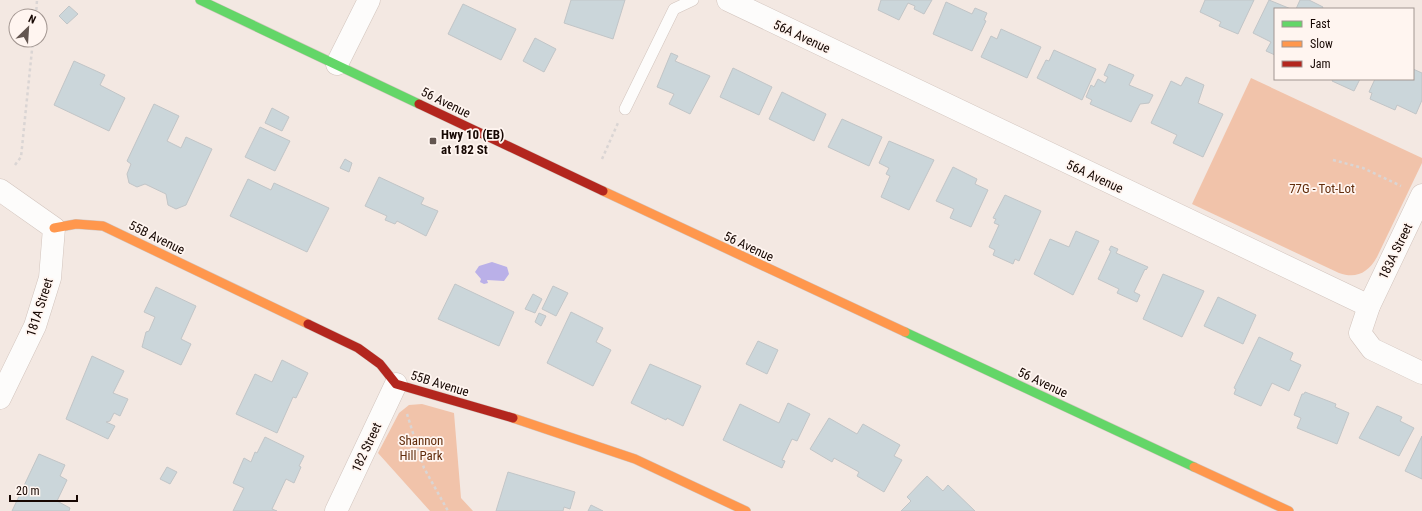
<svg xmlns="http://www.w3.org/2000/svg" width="1422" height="511" font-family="'Roboto Condensed',sans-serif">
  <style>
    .green { fill: #f1c3aa }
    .water { fill: #bab0e8 }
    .building { fill: #cbd6da; stroke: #c1c5c7 }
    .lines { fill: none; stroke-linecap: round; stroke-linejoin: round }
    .lane-casing { stroke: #d2c4bd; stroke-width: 12 }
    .street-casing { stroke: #d2c4bd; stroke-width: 23 }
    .fast-casing { stroke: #d2c4bd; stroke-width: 10 }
    .slow-casing { stroke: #d2c4bd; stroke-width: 10 }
    .jam-casing { stroke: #d2c4bd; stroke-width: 10 }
    .path { stroke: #dad5d4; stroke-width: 2.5; stroke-dasharray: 3 3; stroke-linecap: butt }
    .lane { stroke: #fdfcfb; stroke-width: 11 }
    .street { stroke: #fdfcfb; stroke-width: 22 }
    .fast { stroke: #63d668; stroke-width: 9 }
    .slow { stroke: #ff974d; stroke-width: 9 }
    .jam { stroke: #b3261e; stroke-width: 9 }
    .poi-dot { fill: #635650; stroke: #fff5f0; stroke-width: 1.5 }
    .labels { text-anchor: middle; stroke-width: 3.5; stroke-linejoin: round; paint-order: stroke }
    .street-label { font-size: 13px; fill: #160702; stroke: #fff5f0 }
    .poi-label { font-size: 13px; font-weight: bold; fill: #160702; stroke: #fff5f0; text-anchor: start }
    .park-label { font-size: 13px; fill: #622d0c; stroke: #fff5f0 }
  </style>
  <rect width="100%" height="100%" fill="#f3e8e2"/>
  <g class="green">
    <path d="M 1251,78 L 1422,158 L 1422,163 L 1377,257 C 1368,273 1356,279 1339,273 L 1192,204 Z"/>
    <polygon points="422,404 454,413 461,498 473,511 430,511 378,453 399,413 409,405"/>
  </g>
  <polygon class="water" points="492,262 507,267 509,274 504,281 487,280 488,283 484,284 480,282 481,279 475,272 479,266"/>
  <g class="building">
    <polygon points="571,0 625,0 613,39 564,23"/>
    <polygon points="881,0 932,0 924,14 914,9 915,6 908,3 899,20 878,10"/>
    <polygon points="1205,0 1254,0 1238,34 1219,26 1221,22 1200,12"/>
    <polygon points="1269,0 1291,9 1275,9 1275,55 1266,51 1271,42 1253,33"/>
    <polygon points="1300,0 1309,0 1323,7 1322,9 1296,9"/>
    <polygon points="946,2 972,14 975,8 987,13 984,20 986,21 972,51 933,34"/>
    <polygon points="463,4 516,29 501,60 448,34"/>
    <polygon points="69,6 78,14 67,24 59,16"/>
    <polygon points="1001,29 1041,47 1027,78 981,57 991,36 997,39"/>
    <polygon points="535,38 556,49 544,72 523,61"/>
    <polygon points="1054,50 1096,69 1082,100 1037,78 1046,60 1049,61"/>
    <polygon points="671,53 678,56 675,61 710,76 690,114 669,104 674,94 657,87"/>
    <polygon points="74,61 105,75 100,85 125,98 109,131 54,105"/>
    <polygon points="1109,64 1134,75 1129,85 1153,95 1149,103 1140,104 1131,122 1090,104 1092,100 1086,97 1091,85 1094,87 1098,79 1105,83 1108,77 1104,75"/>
    <polygon points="733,68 772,87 759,115 720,97"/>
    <polygon points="1413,69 1422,73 1422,100 1416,114 1397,105 1395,110 1370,99 1372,93 1369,92 1375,79 1413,79"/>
    <polygon points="1186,77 1204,85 1198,103 1223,114 1203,157 1173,143 1177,135 1151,123 1171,81 1181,86"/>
    <polygon points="1333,79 1360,79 1354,91 1332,81"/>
    <polygon points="782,92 826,114 814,141 769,119"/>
    <polygon points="154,104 179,116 167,141 181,148 186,137 212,149 186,205 176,209 168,205 166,194 145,184 137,187 129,183 127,174 131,164 127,161"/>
    <polygon points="272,108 289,117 282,131 265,123"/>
    <polygon points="842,119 882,137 869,166 828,147"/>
    <polygon points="260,127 290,141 275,171 245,157"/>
    <polygon points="889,141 934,160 909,210 881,197 890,176 886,174 889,168 879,163"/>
    <polygon points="345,159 352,163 349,172 340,168"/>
    <polygon points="953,167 977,179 975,184 988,190 971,227 950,218 954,209 936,201"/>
    <polygon points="379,177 424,198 421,204 438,211 426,236 397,221 395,224 385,220 387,216 365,206"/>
    <polygon points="248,179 271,190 274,183 329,208 307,252 230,216"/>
    <polygon points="1005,195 1041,211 1019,261 1015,259 1013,264 993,255 995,250 989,247 999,225 994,223 996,219 993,218"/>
    <polygon points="1076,231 1099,241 1073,295 1034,274 1050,239 1069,247"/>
    <polygon points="1111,246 1118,249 1116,253 1148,267 1146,270 1145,269 1134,292 1140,295 1137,302 1117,293 1119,289 1098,279 1111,251 1109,250"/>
    <polygon points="1163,274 1204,291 1182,337 1143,319"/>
    <polygon points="455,284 514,312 499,346 438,319"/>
    <polygon points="553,286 568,293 556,316 542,309"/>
    <polygon points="156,287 196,306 181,339 191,344 181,365 142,347 146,332 149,331 155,317 144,312"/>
    <polygon points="533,294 542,299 535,313 525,309"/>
    <polygon points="1218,297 1256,315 1243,344 1204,326"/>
    <polygon points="571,312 603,328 596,342 611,350 593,386 547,363"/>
    <polygon points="539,313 546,316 541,326 535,322"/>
    <polygon points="1259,337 1293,353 1290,360 1301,365 1289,391 1272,383 1261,406 1234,394 1236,389 1234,388"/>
    <polygon points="758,341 778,350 767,374 746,364"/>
    <polygon points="92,356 124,371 113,393 128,399 120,416 114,413 110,421 106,422 115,426 108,439 66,419"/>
    <polygon points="282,360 308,373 296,398 293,397 277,433 236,414 255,374 272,382"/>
    <polygon points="650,364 701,386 683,426 667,418 666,420 631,403"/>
    <polygon points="1305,392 1336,404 1335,407 1349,413 1337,444 1297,428 1301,418 1294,415 1302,394 1304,394"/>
    <polygon points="788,403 810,414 797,441 792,439 782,460 785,461 782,468 723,440 740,404 779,423"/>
    <polygon points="1377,406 1402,417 1400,421 1414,428 1399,456 1359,438"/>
    <polygon points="829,418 857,434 863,424 900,445 894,456 902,460 884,492 857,476 859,472 834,458 832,462 810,449"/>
    <polygon points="1422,436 1422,479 1405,471"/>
    <polygon points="265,437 304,456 299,466 301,467 294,483 286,479 272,509 277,511 233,511 244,488 233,483 244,458 251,462 255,452 257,453"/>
    <polygon points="39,454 65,465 60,476 67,480 57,501 70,508 69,511 12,511"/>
    <polygon points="167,467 177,472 170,484 160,479"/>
    <polygon points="508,472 575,492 570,509 564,507 563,511 496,511"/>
    <polygon points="927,476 943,491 948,485 975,511 901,511 911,501 907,497"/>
    <polygon points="591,505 603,511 588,511"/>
  </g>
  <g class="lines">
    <g class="lane-casing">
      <polyline id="lane" points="625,109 674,9 693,0"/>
    </g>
    <g class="street-casing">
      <g id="street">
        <polyline points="728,0 1369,306"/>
        <polyline points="337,64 369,0"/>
        <polyline points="0,190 54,228 50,278 35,326 0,398"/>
        <polyline points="1422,195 1369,306 1360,333 1372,349 1422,373"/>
        <polyline points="336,511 396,384"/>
      </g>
    </g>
    <g class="fast-casing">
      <g id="fast">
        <polyline points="200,0 419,104"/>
        <polyline points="905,332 1194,467"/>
      </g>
    </g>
    <g class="slow-casing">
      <g id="slow">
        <polyline points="603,191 905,332"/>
        <polyline points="54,228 76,224 103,226 308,324"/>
        <polyline points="513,418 635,459 746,511"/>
        <polyline points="1194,467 1289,511"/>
      </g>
    </g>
    <g class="jam-casing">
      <g id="jam">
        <polyline points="419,104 603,191"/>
        <polyline points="308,324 358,348 380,364 396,384 513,418"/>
      </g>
    </g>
    <g class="path">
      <polyline points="36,16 37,0"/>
      <polyline points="602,159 618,123"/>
      <polyline points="1333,160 1363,168 1401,186"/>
      <polyline points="15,165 21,157 33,40"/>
      <polyline points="407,414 424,468 448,511"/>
    </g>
    <use href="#lane" class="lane"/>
    <use href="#street" class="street"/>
    <use href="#fast" class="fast"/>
    <use href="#slow" class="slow"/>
    <use href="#jam" class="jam"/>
  </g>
  <rect class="poi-dot" x="429" y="137" width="8" height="8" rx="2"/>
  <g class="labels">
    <g class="street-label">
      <text transform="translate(802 36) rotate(25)" y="5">56A Avenue</text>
      <text transform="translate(446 102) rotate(26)" y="5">56 Avenue</text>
      <text transform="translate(1095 176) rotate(25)" y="5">56A Avenue</text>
      <text transform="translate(157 237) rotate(26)" y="5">55B Avenue</text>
      <text transform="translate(749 246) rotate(25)" y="5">56 Avenue</text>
      <text transform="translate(1395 251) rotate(-64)" y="5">183A Street</text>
      <text transform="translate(39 307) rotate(-72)" y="5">181A Street</text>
      <text transform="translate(1043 382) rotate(25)" y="5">56 Avenue</text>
      <text transform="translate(440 383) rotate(17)" y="5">55B Avenue</text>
      <text transform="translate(366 447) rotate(-65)" y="5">182 Street</text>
    </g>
    <g class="poi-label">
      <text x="441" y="139">Hwy 10 (EB)<tspan x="441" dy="15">at 182 St</tspan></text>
    </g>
    <g class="park-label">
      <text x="1322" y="193">77G - Tot-Lot</text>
      <text x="421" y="445">Shannon<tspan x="421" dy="15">Hill Park</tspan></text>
    </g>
  </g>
  <rect x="1274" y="8" width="140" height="72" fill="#fff5f0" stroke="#a29691"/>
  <rect x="1282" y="21" width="20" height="6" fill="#63d668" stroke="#a29691"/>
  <text x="1310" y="28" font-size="12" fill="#160702">Fast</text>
  <rect x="1282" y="41" width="20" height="6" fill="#ff974d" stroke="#a29691"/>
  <text x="1310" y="48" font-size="12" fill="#160702">Slow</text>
  <rect x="1282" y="61" width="20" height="6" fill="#b3261e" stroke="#a29691"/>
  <text x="1310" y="68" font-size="12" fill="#160702">Jam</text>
  <g transform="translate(28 28) rotate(25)"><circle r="19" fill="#fff5f0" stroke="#a29691"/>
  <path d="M0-3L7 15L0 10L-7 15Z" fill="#635650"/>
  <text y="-6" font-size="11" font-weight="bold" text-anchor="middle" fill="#160702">N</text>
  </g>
  <path d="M10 495v6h67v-6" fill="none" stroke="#160702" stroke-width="2"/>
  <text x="16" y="495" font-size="12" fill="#160702" stroke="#fff5f0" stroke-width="3" paint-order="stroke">20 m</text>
</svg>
